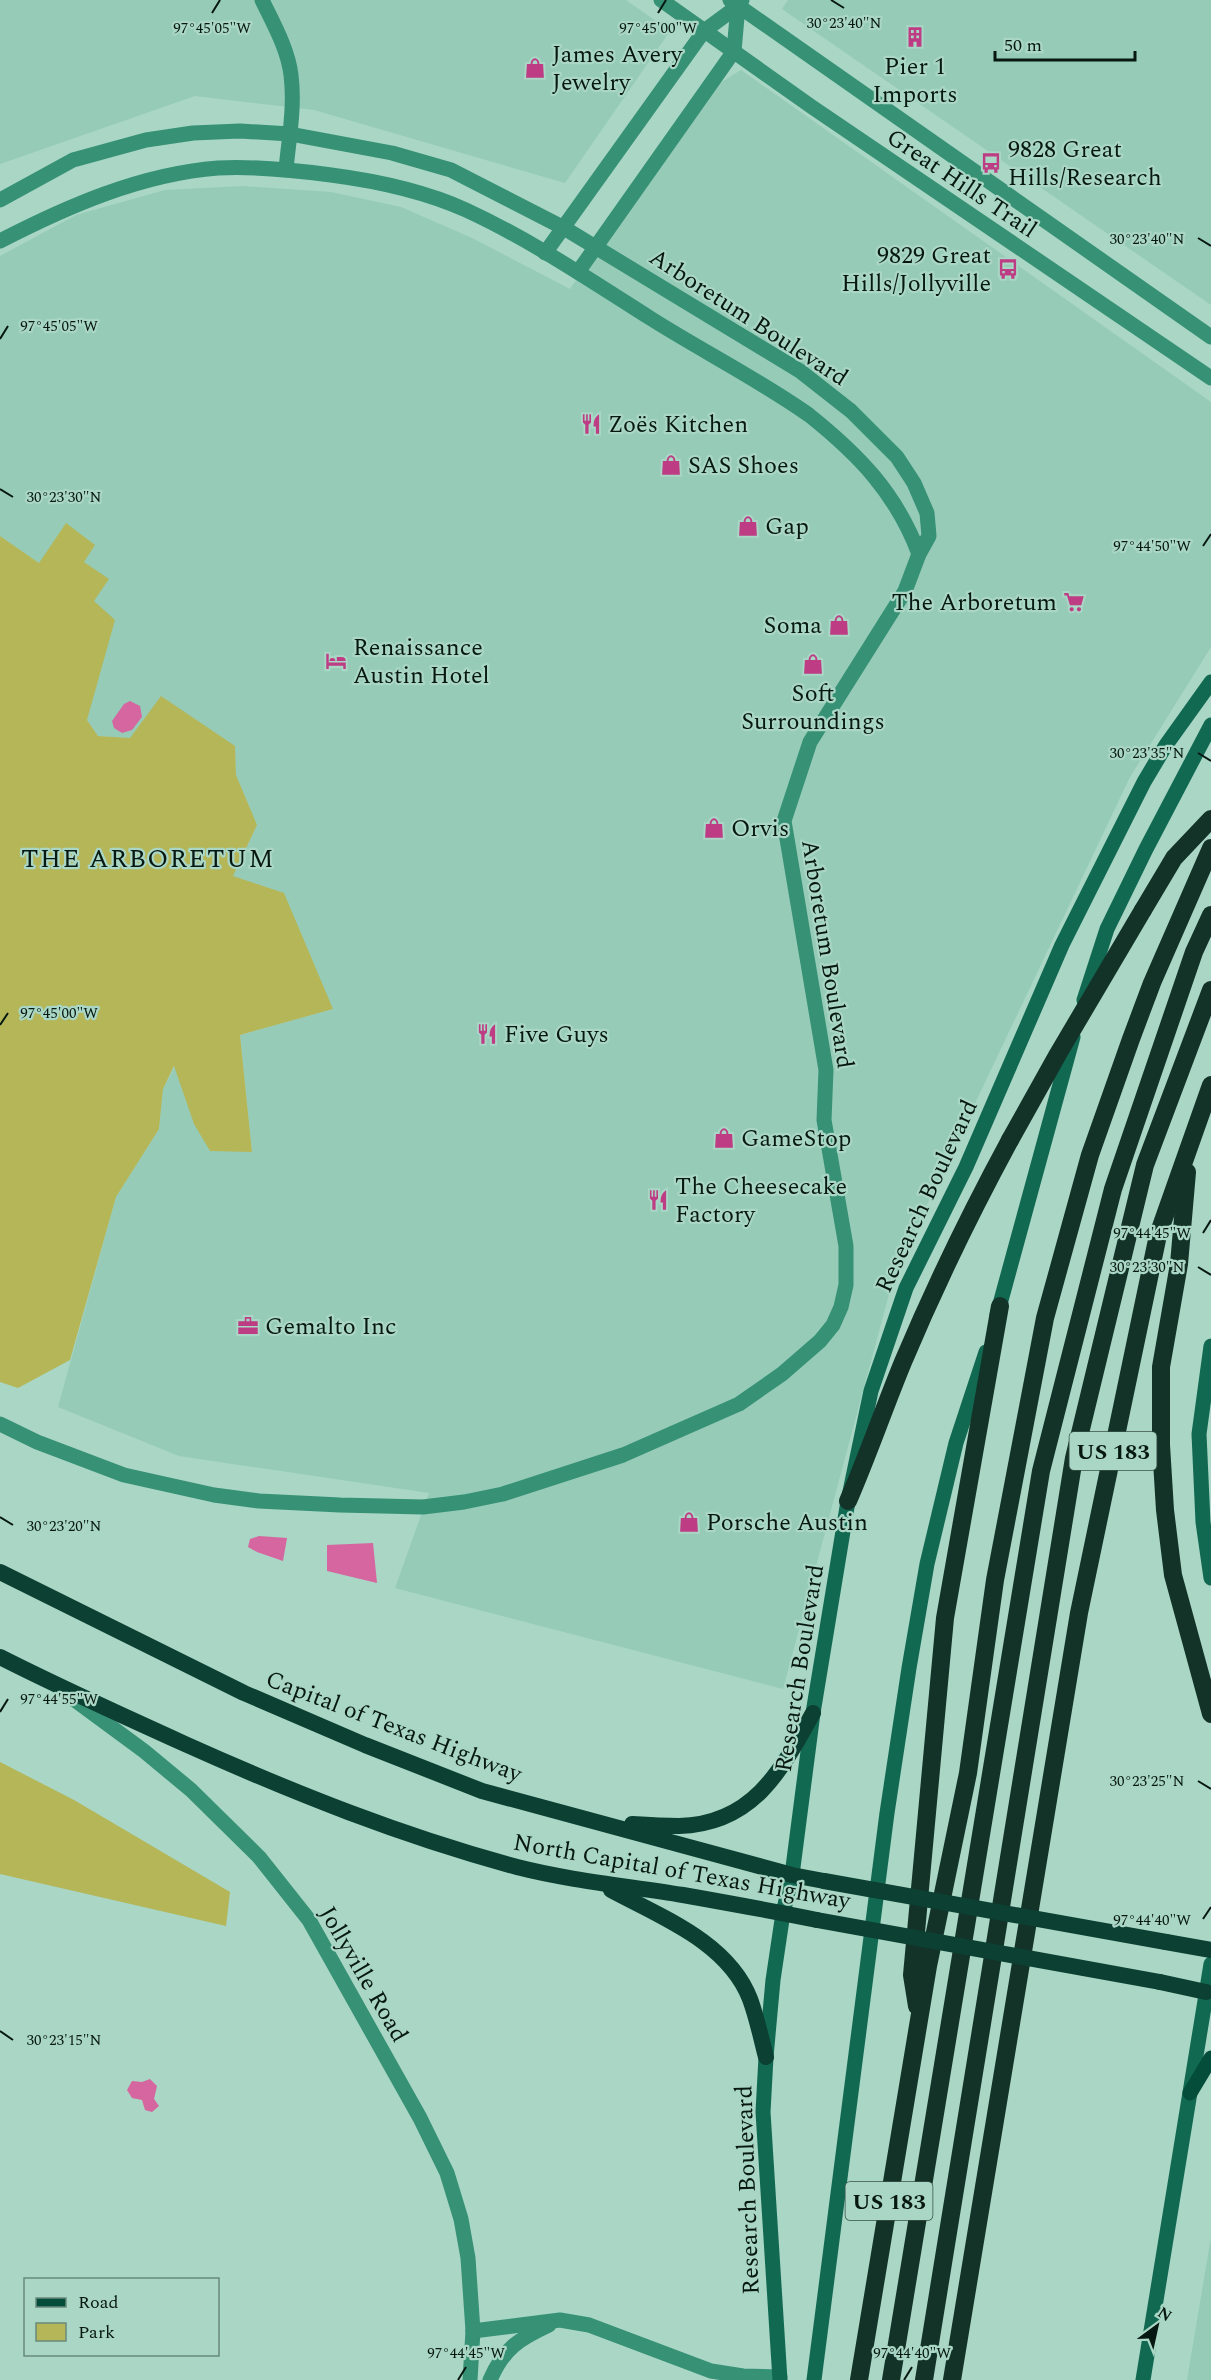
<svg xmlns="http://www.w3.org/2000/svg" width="1211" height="2380" font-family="Spectral,serif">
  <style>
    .built { fill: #96cbb8 }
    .green { fill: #b4b658 }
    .water { fill: #d5669f }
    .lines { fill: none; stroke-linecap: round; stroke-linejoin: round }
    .minor { stroke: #369175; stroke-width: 15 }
    .tertiary { stroke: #369175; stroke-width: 15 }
    .secondary { stroke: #126952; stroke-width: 15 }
    .primary { stroke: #044d3b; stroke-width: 15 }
    .trunk { stroke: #0c4032; stroke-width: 16 }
    .motorway { stroke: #133328; stroke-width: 18 }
    .trunk-bridge { stroke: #0c4032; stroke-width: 16 }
    .motorway-bridge { stroke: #133328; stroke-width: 18 }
    .ticks { fill: none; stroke: #071812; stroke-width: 2 }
    .labels { text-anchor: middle; stroke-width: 4.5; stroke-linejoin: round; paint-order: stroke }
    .shield { fill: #a9d6c5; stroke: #385148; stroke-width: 1.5 }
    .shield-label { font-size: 22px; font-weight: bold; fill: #071812 }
    .poi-label { font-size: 24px; fill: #071812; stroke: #a9d6c5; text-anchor: start }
    .street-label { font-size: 24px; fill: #071812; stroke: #a9d6c5 }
    .neighbourhood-label { font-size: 26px; letter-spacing: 1.5px; fill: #071812; stroke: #a9d6c5 }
    .ticks-label { font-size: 15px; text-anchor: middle; fill: #071812; stroke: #a9d6c5; stroke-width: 4.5; stroke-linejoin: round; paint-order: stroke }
  </style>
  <rect width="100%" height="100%" fill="#a9d6c5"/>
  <g class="built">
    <polygon points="0,0 626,0 670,31 565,183 314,110 195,96 0,164"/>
    <polygon points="788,0 1211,0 1211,305 782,9"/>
    <polygon points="741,70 1211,402 1211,647 1130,777 895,1272 783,1689 395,1588 429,1493 179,1456 58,1407 116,1197 159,1129 163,1089 175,1066 194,1124 252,1151 240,1035 333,1009 233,876 257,825 236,775 235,746 98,736 87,720 97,679 39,563 0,536 0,256 76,215 165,190 242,186 331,192 401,207 472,238 570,289 710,89"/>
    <polygon points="1211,2237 1211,2380 1187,2380"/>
  </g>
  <g class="green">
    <polygon points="66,523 95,545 84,562 109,579 94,601 115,620 87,720 98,736 130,738 161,696 235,746 236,775 257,825 233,876 284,893 333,1009 240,1035 252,1152 210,1151 194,1124 174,1066 163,1089 159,1129 116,1197 70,1360 18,1388 0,1382 0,536 39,563"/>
    <polygon points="0,1762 74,1800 230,1892 226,1926 0,1874"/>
  </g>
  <g class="water">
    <polygon points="130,701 140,706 142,717 132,730 122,733 114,728 112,721 124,704"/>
    <polygon points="259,1536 287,1538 283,1561 257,1552 248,1547 250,1539"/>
    <polygon points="373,1543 377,1583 327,1571 327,1545"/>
    <polygon points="150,2079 157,2086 154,2099 159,2106 152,2112 145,2110 142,2100 132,2098 127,2090 132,2081 142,2082"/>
  </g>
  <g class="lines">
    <g class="minor">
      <path d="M 262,0 C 273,23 288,49 291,75 C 295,106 289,138 286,169"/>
      <polyline points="0,200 73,160 146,140 193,133 240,131 290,134 392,153 451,170 564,228 800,371 851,411 897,457 914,483 927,513 929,536 919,554 905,591 810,742 784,821 826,1070 824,1120 846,1246 846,1285 841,1307 833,1325 820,1341 782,1374 739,1404 623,1455 503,1494 464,1502 423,1507 340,1505 259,1501 214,1495 124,1475 37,1442 0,1424"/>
      <path d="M 0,241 C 68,206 141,174 218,168 C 256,166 294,170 331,175 C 377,181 424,191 466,210 C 531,240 590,280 650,318 C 702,351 758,379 809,415 C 859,455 896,493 919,554"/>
      <polyline points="545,253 704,31"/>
      <polyline points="578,272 734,51"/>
    </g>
    <g class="tertiary">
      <polyline points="661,0 812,107 1211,378"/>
      <polyline points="730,0 1211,337"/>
      <polyline points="704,31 738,6 742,0"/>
      <polyline points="734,51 738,6"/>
      <polyline points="68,1695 144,1751 191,1790 259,1857 309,1920 420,2118 447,2173 461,2219 468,2258 473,2331 470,2380"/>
      <polyline points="473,2331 560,2320 589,2325 711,2371 743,2376 780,2377"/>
      <path d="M 490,2380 C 504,2348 519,2339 549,2325"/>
    </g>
    <g class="secondary">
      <polyline points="1084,1000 1107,929 1146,849 1211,725"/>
      <polyline points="997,1315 1073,1037"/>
      <polyline points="1211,1346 1199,1434 1203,1522 1211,1578"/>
      <polyline points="780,2380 763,2112 766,2057 773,1980 783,1913 792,1875 813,1713 848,1501 871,1391 906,1288 966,1167 1062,945 1144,782 1166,745 1211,682"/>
      <polyline points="814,2380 887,1813 909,1668 927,1564 956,1443 986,1352"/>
      <polyline points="1143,2380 1211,1964"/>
    </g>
    <polyline class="primary" points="1190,2093 1211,2058"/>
    <g class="trunk">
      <polyline points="0,1572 244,1693 365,1745 482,1791 792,1875 824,1881"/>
      <path d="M 0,1657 C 61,1688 123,1716 185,1744 C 294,1793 402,1836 517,1867 C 572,1881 628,1886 683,1895 C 728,1903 773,1911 817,1920"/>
      <path d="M 632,1824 C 647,1825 663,1826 679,1826 C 753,1824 781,1771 813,1713"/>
      <path d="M 611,1890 C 661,1917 728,1942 750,1999 C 757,2018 761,2038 766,2057"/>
      <polyline points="1166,1942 1211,1950"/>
      <polyline points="1160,1982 1206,1992"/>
    </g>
    <g class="motorway">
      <polyline points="1143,910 1174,858 1211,819"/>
      <polyline points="1187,1172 1179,1264 1161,1367 1161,1445 1165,1510 1173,1575 1211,1714"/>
      <path d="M 848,1501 C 868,1455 884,1408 903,1362 C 935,1286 971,1212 1010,1140"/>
      <polyline points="917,2006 912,1975 945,1618 1000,1306"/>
      <polyline points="859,2380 928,1966 968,1773 995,1580 1045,1318 1090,1155 1131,1039 1152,983 1211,848"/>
      <polyline points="891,2380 1041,1471 1113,1189 1194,952 1211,915"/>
      <polyline points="924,2380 1074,1458 1145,1165 1211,990"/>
      <polyline points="952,2380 1079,1613 1158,1235 1211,1085"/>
    </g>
    <g class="trunk-bridge">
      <polyline points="824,1881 1166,1942"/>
      <polyline points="817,1920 1160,1982"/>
    </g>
    <polyline class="motorway-bridge" points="1010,1140 1058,1054 1143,910"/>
  </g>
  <path class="ticks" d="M 831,0 L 844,8M 212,13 L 220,0M 658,13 L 666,0M 1198,238 L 1211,246M 0,339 L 8,326M 0,489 L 13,497M 1203,546 L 1211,534M 1198,753 L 1211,761M 0,1025 L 8,1013M 1203,1233 L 1211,1220M 1198,1267 L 1211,1275M 0,1517 L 13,1525M 0,1712 L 8,1699M 1198,1781 L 1211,1789M 1203,1919 L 1211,1907M 0,2031 L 13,2040M 458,2380 L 466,2367M 904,2380 L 912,2367"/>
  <defs>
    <g id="building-bare" transform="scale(1.62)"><path d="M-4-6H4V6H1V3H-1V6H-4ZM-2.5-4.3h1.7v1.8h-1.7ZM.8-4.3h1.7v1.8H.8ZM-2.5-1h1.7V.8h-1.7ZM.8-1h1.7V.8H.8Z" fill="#bd3c84" stroke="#a9d6c5" stroke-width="2.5" paint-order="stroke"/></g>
    <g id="shop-bare" transform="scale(1.62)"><path d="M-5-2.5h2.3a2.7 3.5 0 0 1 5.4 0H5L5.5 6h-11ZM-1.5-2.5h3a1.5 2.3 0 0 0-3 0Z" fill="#bd3c84" stroke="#a9d6c5" stroke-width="2.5" paint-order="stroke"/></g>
    <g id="bus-bare" transform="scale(1.62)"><path d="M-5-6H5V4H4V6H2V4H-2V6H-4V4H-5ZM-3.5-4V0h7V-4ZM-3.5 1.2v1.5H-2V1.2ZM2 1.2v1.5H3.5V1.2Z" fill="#bd3c84" stroke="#a9d6c5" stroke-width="2.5" paint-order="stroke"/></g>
    <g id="restaurant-bare" transform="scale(1.62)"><path d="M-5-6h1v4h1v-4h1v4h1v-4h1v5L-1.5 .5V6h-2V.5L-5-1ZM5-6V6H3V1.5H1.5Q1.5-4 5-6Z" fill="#bd3c84" stroke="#a9d6c5" stroke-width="2.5" paint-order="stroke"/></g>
    <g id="supermarket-bare" transform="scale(1.62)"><path d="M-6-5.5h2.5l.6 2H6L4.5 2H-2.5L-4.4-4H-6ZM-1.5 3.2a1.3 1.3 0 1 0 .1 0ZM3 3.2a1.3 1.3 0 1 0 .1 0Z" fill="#bd3c84" stroke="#a9d6c5" stroke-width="2.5" paint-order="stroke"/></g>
    <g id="hotel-bare" transform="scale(1.62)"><path d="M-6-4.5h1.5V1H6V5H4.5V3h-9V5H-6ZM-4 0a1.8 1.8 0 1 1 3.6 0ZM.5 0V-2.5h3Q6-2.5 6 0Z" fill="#bd3c84" stroke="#a9d6c5" stroke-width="2.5" paint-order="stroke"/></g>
    <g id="office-bare" transform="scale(1.62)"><path d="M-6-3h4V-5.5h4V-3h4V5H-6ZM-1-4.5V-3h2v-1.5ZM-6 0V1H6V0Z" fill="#bd3c84" stroke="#a9d6c5" stroke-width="2.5" paint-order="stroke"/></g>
  </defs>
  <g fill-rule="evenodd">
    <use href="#building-bare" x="915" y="37"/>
    <use href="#shop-bare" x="535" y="68"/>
    <use href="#bus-bare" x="991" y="163"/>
    <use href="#bus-bare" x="1008" y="269"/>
    <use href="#restaurant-bare" x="591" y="424"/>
    <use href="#shop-bare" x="671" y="465"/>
    <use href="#shop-bare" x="748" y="526"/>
    <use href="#supermarket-bare" x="1074" y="602"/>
    <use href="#shop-bare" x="839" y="625"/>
    <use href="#hotel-bare" x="336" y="661"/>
    <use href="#shop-bare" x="813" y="664"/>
    <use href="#shop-bare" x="714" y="828"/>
    <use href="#restaurant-bare" x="487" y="1034"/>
    <use href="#shop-bare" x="724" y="1138"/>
    <use href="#restaurant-bare" x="658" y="1200"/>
    <use href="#office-bare" x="248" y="1326"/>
    <use href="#shop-bare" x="689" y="1522"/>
  </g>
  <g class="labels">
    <g class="shield">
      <rect x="1069.5" y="1432" width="87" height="38" rx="4.5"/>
      <rect x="845.5" y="2182" width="87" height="38" rx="4.5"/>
    </g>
    <g class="shield-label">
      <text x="1113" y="1459">US 183</text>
      <text x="889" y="2209">US 183</text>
    </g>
    <g class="poi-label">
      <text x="552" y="62">James Avery<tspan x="552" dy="28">Jewelry</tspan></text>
      <text x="915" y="74" text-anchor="middle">Pier 1<tspan x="915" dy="28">Imports</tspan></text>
      <text x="1008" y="157">9828 Great<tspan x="1008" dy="28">Hills/Research</tspan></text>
      <text x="991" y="263" text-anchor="end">9829 Great<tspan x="991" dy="28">Hills/Jollyville</tspan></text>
      <text x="608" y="432">Zoës Kitchen</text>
      <text x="688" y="473">SAS Shoes</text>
      <text x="765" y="534">Gap</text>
      <text x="1057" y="610" text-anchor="end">The Arboretum</text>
      <text x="822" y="633" text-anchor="end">Soma</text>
      <text x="353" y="655">Renaissance<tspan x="353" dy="28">Austin Hotel</tspan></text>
      <text x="813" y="701" text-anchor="middle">Soft<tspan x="813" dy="28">Surroundings</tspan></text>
      <text x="731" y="836">Orvis</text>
      <text x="504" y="1042">Five Guys</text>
      <text x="741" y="1146">GameStop</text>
      <text x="675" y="1194">The Cheesecake<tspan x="675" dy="28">Factory</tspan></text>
      <text x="265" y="1334">Gemalto Inc</text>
      <text x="706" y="1530">Porsche Austin</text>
    </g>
    <g class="street-label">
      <text transform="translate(962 183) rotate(34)" y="8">Great Hills Trail</text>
      <text transform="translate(749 317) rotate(33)" y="8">Arboretum Boulevard</text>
      <text transform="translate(828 954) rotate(81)" y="8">Arboretum Boulevard</text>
      <text transform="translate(926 1196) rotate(-65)" y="8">Research Boulevard</text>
      <text transform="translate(799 1668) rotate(-81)" y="8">Research Boulevard</text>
      <text transform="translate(394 1726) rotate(21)" y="8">Capital of Texas Highway</text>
      <text transform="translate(682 1871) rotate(10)" y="8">North Capital of Texas Highway</text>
      <text transform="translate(364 1974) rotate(60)" y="8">Jollyville Road</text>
      <text transform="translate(747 2190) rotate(-92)" y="8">Research Boulevard</text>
    </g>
    <g class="neighbourhood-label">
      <text x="148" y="867">THE ARBORETUM</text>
    </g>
  </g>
  <g class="ticks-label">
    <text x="844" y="28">30°23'40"N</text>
    <text x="212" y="33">97°45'05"W</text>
    <text x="658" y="33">97°45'00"W</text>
    <text x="1147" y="244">30°23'40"N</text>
    <text x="59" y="331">97°45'05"W</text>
    <text x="64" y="502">30°23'30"N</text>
    <text x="1152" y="551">97°44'50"W</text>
    <text x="1147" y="758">30°23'35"N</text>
    <text x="59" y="1018">97°45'00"W</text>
    <text x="1152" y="1238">97°44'45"W</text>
    <text x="1147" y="1272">30°23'30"N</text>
    <text x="64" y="1531">30°23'20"N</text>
    <text x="59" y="1704">97°44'55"W</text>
    <text x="1147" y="1786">30°23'25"N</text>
    <text x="1152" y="1925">97°44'40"W</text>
    <text x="64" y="2045">30°23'15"N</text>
    <text x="466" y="2358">97°44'45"W</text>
    <text x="912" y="2358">97°44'40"W</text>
  </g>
  <rect x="24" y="2278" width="195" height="78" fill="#a9d6c5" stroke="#688a7d" stroke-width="1.5"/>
  <rect x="36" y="2298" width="30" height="9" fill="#044d3b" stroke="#688a7d" stroke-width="1.5"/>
  <text x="78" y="2308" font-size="18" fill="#071812">Road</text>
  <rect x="36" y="2323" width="30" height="18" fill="#b4b658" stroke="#688a7d" stroke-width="1.5"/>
  <text x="78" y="2338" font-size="18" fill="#071812">Park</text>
  <g transform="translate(1157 2326) rotate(33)" stroke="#a9d6c5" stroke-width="4.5" paint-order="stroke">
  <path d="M0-4.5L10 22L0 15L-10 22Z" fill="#071812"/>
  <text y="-9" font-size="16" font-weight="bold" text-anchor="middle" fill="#071812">N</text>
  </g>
  <path d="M995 51v9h140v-9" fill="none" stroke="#071812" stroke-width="3"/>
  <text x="1004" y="51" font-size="18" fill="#071812" stroke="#a9d6c5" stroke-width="4.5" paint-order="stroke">50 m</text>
</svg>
